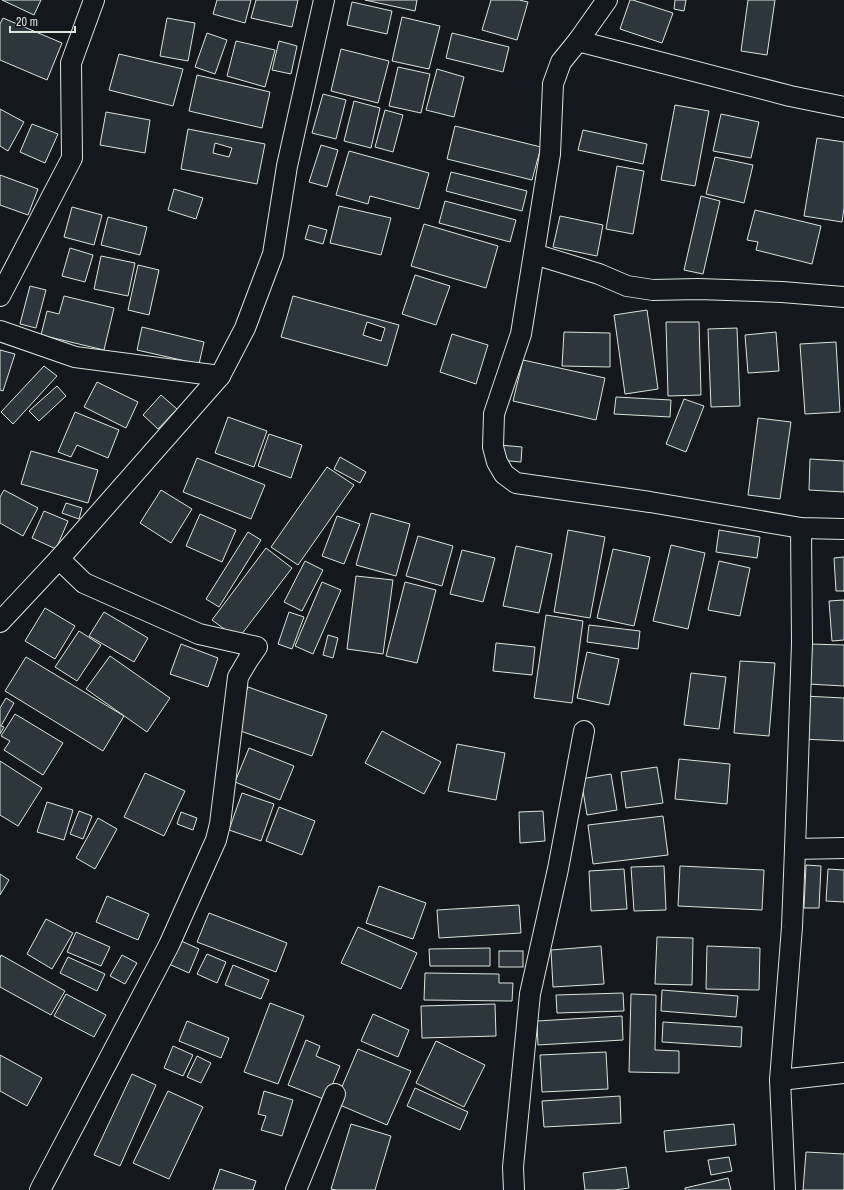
<svg xmlns="http://www.w3.org/2000/svg" width="844" height="1190" font-family="'Archivo Narrow',sans-serif">
  <style>
    .building { fill: #2c363c; stroke: #d8e6dc; fill-rule: evenodd }
    .lines { fill: none; stroke-linecap: round; stroke-linejoin: round }
    .street-casing { stroke: #d8e6dc; stroke-width: 22 }
    .street { stroke: #14181c; stroke-width: 20 }
  </style>
  <rect width="100%" height="100%" fill="#14181c"/>
  <g class="building">
    <polygon points="2,0 41,0 34,15"/>
    <polygon points="217,0 251,0 245,23 213,14"/>
    <polygon points="256,0 298,0 292,27 251,18"/>
    <polygon points="365,0 417,0 415,11"/>
    <polygon points="491,0 519,0 528,2 517,40 482,30"/>
    <polygon points="630,0 633,0 673,13 662,43 620,29"/>
    <polygon points="675,0 686,0 684,11 674,9"/>
    <polygon points="748,0 775,0 767,55 741,51"/>
    <polygon points="352,2 392,11 387,34 347,25"/>
    <polygon points="402,17 440,26 429,69 392,61"/>
    <polygon points="3,18 62,43 47,80 0,60 0,24"/>
    <polygon points="167,18 195,23 188,61 160,56"/>
    <polygon points="207,33 227,40 215,74 195,67"/>
    <polygon points="452,33 509,47 503,72 446,58"/>
    <polygon points="236,41 275,50 265,87 227,76"/>
    <polygon points="279,41 297,46 291,74 272,70"/>
    <polygon points="341,49 389,61 378,103 331,91"/>
    <polygon points="119,54 183,69 173,106 109,90"/>
    <polygon points="398,67 430,74 421,113 389,106"/>
    <polygon points="437,69 464,77 454,117 426,110"/>
    <polygon points="197,75 270,92 262,128 189,111"/>
    <polygon points="323,94 346,100 336,139 312,133"/>
    <polygon points="354,101 380,108 371,148 344,141"/>
    <polygon points="675,105 709,111 695,186 661,180"/>
    <polygon points="0,109 24,122 8,151 0,146"/>
    <polygon points="385,110 403,115 393,152 375,147"/>
    <polygon points="106,112 150,120 145,153 100,145"/>
    <polygon points="721,114 759,122 751,158 713,151"/>
    <polygon points="32,124 58,134 45,163 20,152"/>
    <polygon points="455,126 541,147 532,180 447,159"/>
    <path d="M 188,129 L 265,144 L 257,184 L 181,169 ZM 215,143 L 232,148 L 229,157 L 213,153 Z"/>
    <polygon points="583,130 647,144 643,164 578,150"/>
    <polygon points="817,138 844,142 844,208 842,222 804,216"/>
    <polygon points="321,145 338,150 327,187 309,182"/>
    <polygon points="349,151 429,173 419,209 370,196 368,204 336,195"/>
    <polygon points="715,157 753,165 744,203 706,194"/>
    <polygon points="617,166 644,171 633,234 606,229"/>
    <polygon points="451,172 527,191 522,211 446,191"/>
    <polygon points="0,175 38,189 28,215 0,205"/>
    <polygon points="174,189 203,198 196,219 168,210"/>
    <polygon points="701,196 720,201 703,274 684,270"/>
    <polygon points="445,201 516,220 510,242 439,223"/>
    <polygon points="339,206 391,218 381,255 330,243"/>
    <polygon points="72,207 102,215 94,245 64,237"/>
    <polygon points="755,210 821,226 812,264 756,250 758,242 747,240"/>
    <polygon points="560,216 603,225 597,256 553,247"/>
    <polygon points="108,217 147,227 140,255 101,245"/>
    <polygon points="424,224 498,246 486,288 411,266"/>
    <polygon points="309,225 327,230 323,244 305,239"/>
    <polygon points="70,248 93,255 85,282 62,276"/>
    <polygon points="101,256 135,263 128,296 94,289"/>
    <polygon points="138,265 159,270 149,315 128,310"/>
    <polygon points="415,275 450,286 436,325 402,314"/>
    <polygon points="30,286 46,290 36,328 20,324"/>
    <polygon points="64,296 114,308 104,350 41,335 47,311 59,314"/>
    <path d="M 293,296 L 399,325 L 387,366 L 281,337 ZM 367,322 L 385,328 L 381,341 L 363,335 Z"/>
    <polygon points="647,310 658,389 625,394 614,315"/>
    <polygon points="666,322 699,322 701,395 668,396"/>
    <polygon points="142,327 204,342 199,364 137,350"/>
    <polygon points="737,328 740,406 711,407 708,329"/>
    <polygon points="564,332 610,333 610,367 562,366"/>
    <polygon points="776,332 779,371 748,373 745,335"/>
    <polygon points="452,334 488,345 476,384 440,372"/>
    <polygon points="836,342 840,412 805,414 800,344"/>
    <polygon points="0,350 15,354 3,391 0,390"/>
    <polygon points="523,360 605,378 596,420 513,401"/>
    <polygon points="44,366 57,376 13,424 1,412"/>
    <polygon points="97,382 138,402 126,428 84,407"/>
    <polygon points="57,386 66,396 39,421 29,411"/>
    <polygon points="161,395 177,409 158,429 143,415"/>
    <polygon points="616,397 671,400 670,417 614,414"/>
    <polygon points="684,399 704,406 686,452 666,444"/>
    <polygon points="75,412 119,430 108,458 77,445 71,457 58,452"/>
    <polygon points="228,417 267,431 254,467 215,453"/>
    <polygon points="758,418 791,422 780,499 748,495"/>
    <polygon points="269,434 302,445 291,478 258,466"/>
    <polygon points="500,445 522,447 521,462 498,460"/>
    <polygon points="31,451 98,470 88,503 21,484"/>
    <polygon points="340,457 366,472 360,483 334,469"/>
    <polygon points="197,458 265,485 251,519 183,492"/>
    <polygon points="810,459 844,461 844,492 809,490"/>
    <polygon points="327,467 354,485 298,565 271,547"/>
    <polygon points="4,490 38,508 23,536 0,523 0,497"/>
    <polygon points="161,490 192,509 171,543 140,523"/>
    <polygon points="66,503 82,508 79,519 62,513"/>
    <polygon points="44,511 68,521 56,549 32,538"/>
    <polygon points="371,513 410,524 396,576 356,565"/>
    <polygon points="200,514 236,530 222,562 186,546"/>
    <polygon points="337,516 360,524 344,564 322,556"/>
    <polygon points="568,530 605,537 590,618 554,612"/>
    <polygon points="719,530 760,537 757,558 716,552"/>
    <polygon points="248,532 261,540 219,607 206,599"/>
    <polygon points="418,536 453,546 442,586 406,576"/>
    <polygon points="671,545 705,553 688,629 653,621"/>
    <polygon points="516,546 552,554 539,613 503,606"/>
    <polygon points="266,548 292,568 238,639 212,620"/>
    <polygon points="613,549 650,557 634,626 597,618"/>
    <polygon points="462,550 495,558 483,602 450,594"/>
    <polygon points="844,557 844,591 836,591 834,558"/>
    <polygon points="305,561 323,570 302,611 284,602"/>
    <polygon points="719,561 750,568 740,616 708,610"/>
    <polygon points="356,576 393,580 383,654 347,649"/>
    <polygon points="322,582 341,590 313,654 295,646"/>
    <polygon points="405,582 436,590 417,663 386,656"/>
    <polygon points="844,600 844,640 832,641 829,601"/>
    <polygon points="45,608 75,626 55,659 25,641"/>
    <polygon points="104,612 148,638 134,662 89,636"/>
    <polygon points="289,612 304,617 292,649 278,644"/>
    <polygon points="546,615 583,621 572,703 534,698"/>
    <polygon points="589,625 640,631 638,649 587,642"/>
    <polygon points="79,631 101,645 77,681 55,667"/>
    <polygon points="328,635 338,638 333,658 323,655"/>
    <polygon points="496,643 535,647 532,675 493,671"/>
    <polygon points="181,644 218,658 208,687 170,674"/>
    <polygon points="810,644 844,645 844,686 808,684"/>
    <polygon points="587,652 619,659 609,705 577,698"/>
    <polygon points="110,656 170,698 147,732 86,689"/>
    <polygon points="26,657 124,716 103,751 5,691"/>
    <polygon points="740,661 775,663 769,736 734,733"/>
    <polygon points="691,673 726,677 719,729 684,725"/>
    <polygon points="248,687 327,715 312,756 232,728"/>
    <polygon points="804,696 844,698 844,741 802,739"/>
    <polygon points="6,698 14,703 1,726 4,727 0,734 0,708"/>
    <polygon points="15,714 63,743 43,775 4,750 10,741 1,736"/>
    <polygon points="382,731 441,762 424,794 365,763"/>
    <polygon points="457,744 505,753 496,800 448,791"/>
    <polygon points="249,748 294,766 280,800 235,782"/>
    <polygon points="679,759 730,764 727,804 675,799"/>
    <polygon points="0,761 42,788 18,826 0,815"/>
    <polygon points="657,767 663,803 626,808 621,772"/>
    <polygon points="145,773 185,791 164,836 124,817"/>
    <polygon points="611,774 617,810 587,815 581,779"/>
    <polygon points="242,793 274,804 261,841 229,830"/>
    <polygon points="47,802 73,810 64,840 37,832"/>
    <polygon points="279,807 315,821 302,855 266,841"/>
    <polygon points="79,811 92,816 83,839 70,834"/>
    <polygon points="543,811 545,841 520,843 519,812"/>
    <polygon points="181,812 197,818 193,830 177,824"/>
    <polygon points="663,816 668,855 593,864 588,825"/>
    <polygon points="98,818 117,829 95,869 76,858"/>
    <polygon points="806,865 821,866 819,908 804,908"/>
    <polygon points="664,866 666,910 634,911 631,867"/>
    <polygon points="680,866 764,870 762,910 678,906"/>
    <polygon points="624,869 627,909 591,911 589,871"/>
    <polygon points="828,869 844,870 844,902 826,901"/>
    <polygon points="0,874 9,880 0,895"/>
    <polygon points="379,886 426,903 413,939 366,923"/>
    <polygon points="107,896 149,914 138,940 96,922"/>
    <polygon points="519,905 521,933 439,938 437,910"/>
    <polygon points="209,913 287,943 276,972 197,942"/>
    <polygon points="46,919 73,933 52,969 27,954"/>
    <polygon points="358,927 417,953 401,989 341,963"/>
    <polygon points="76,932 110,947 101,966 67,952"/>
    <polygon points="657,937 693,938 692,985 655,984"/>
    <polygon points="179,940 199,949 189,973 169,964"/>
    <polygon points="601,946 604,984 553,987 551,950"/>
    <polygon points="707,946 760,948 759,990 706,989"/>
    <polygon points="490,948 490,966 430,966 429,949"/>
    <rect x="499" y="951" width="24" height="16"/>
    <polygon points="207,954 226,962 217,983 197,974"/>
    <polygon points="1,955 65,991 51,1015 0,987 0,958"/>
    <polygon points="122,955 137,963 125,984 110,976"/>
    <polygon points="68,957 105,974 97,991 60,973"/>
    <polygon points="233,965 269,980 261,999 225,985"/>
    <polygon points="425,973 499,974 499,983 513,983 512,1001 424,1000"/>
    <polygon points="662,990 738,996 736,1017 661,1011"/>
    <polygon points="623,993 624,1011 557,1013 556,995"/>
    <polygon points="66,994 106,1015 94,1037 54,1016"/>
    <polygon points="631,994 656,995 655,1050 679,1051 679,1073 629,1072"/>
    <polygon points="270,1003 304,1016 278,1084 244,1072"/>
    <polygon points="495,1004 496,1036 422,1038 421,1006"/>
    <polygon points="373,1014 409,1030 398,1057 361,1041"/>
    <polygon points="622,1016 623,1040 538,1045 537,1021"/>
    <polygon points="187,1021 229,1038 221,1058 179,1041"/>
    <polygon points="663,1022 742,1027 741,1047 662,1042"/>
    <polygon points="306,1040 320,1046 316,1056 340,1066 326,1100 288,1085"/>
    <polygon points="436,1041 485,1065 464,1107 416,1083"/>
    <polygon points="173,1046 193,1055 183,1076 164,1068"/>
    <polygon points="358,1049 411,1071 387,1125 335,1103"/>
    <polygon points="606,1052 608,1089 542,1092 540,1055"/>
    <polygon points="0,1055 42,1078 27,1106 0,1091"/>
    <polygon points="197,1056 211,1063 201,1083 187,1077"/>
    <polygon points="132,1074 156,1085 120,1166 94,1155"/>
    <polygon points="415,1088 468,1112 460,1130 407,1106"/>
    <polygon points="168,1091 203,1107 169,1179 133,1163"/>
    <polygon points="264,1091 293,1100 282,1136 261,1130 266,1116 258,1114"/>
    <polygon points="620,1096 621,1123 544,1127 542,1101"/>
    <polygon points="351,1124 391,1136 375,1190 336,1190 331,1189"/>
    <polygon points="734,1124 736,1145 666,1152 664,1131"/>
    <polygon points="806,1152 844,1154 844,1190 803,1190"/>
    <polygon points="729,1157 732,1171 711,1175 708,1160"/>
    <polygon points="626,1167 629,1188 615,1190 585,1190 583,1173"/>
    <polygon points="220,1169 256,1181 253,1190 213,1190"/>
    <polygon points="728,1178 731,1190 685,1190 685,1188"/>
  </g>
  <g class="lines">
    <g class="street-casing">
      <g id="street">
        <polyline points="607,0 578,41 561,62 553,84 550,154 521,334 494,414 493,447 497,462 504,474 516,483 650,502 801,528 844,529"/>
        <polyline points="578,41 790,96 844,107"/>
        <polyline points="534,254 599,274 627,286 653,290 698,289 782,292 844,297"/>
        <polyline points="0,296 72,158 71,63 94,0"/>
        <polyline points="0,331 75,357 220,376"/>
        <polyline points="0,622 59,559 220,376 245,328 273,254 287,166 324,0"/>
        <polyline points="795,849 844,848"/>
        <polyline points="780,1080 844,1073"/>
        <polyline points="40,1190 169,945 216,840 220,824 238,677 248,660 257,647 199,634 84,583 59,559"/>
        <polyline points="296,1190 335,1094"/>
        <polyline points="514,1190 513,1167 530,994 558,869 584,731"/>
        <polyline points="785,1190 780,1080 792,927 795,849 802,643 801,528"/>
      </g>
    </g>
    <use href="#street" class="street"/>
  </g>
  <path d="M10 26v6h65v-6" fill="none" stroke="#d8e6dc" stroke-width="2"/>
  <text x="16" y="26" font-size="12" fill="#d8e6dc" stroke="#14181c" stroke-width="3" paint-order="stroke">20 m</text>
</svg>
